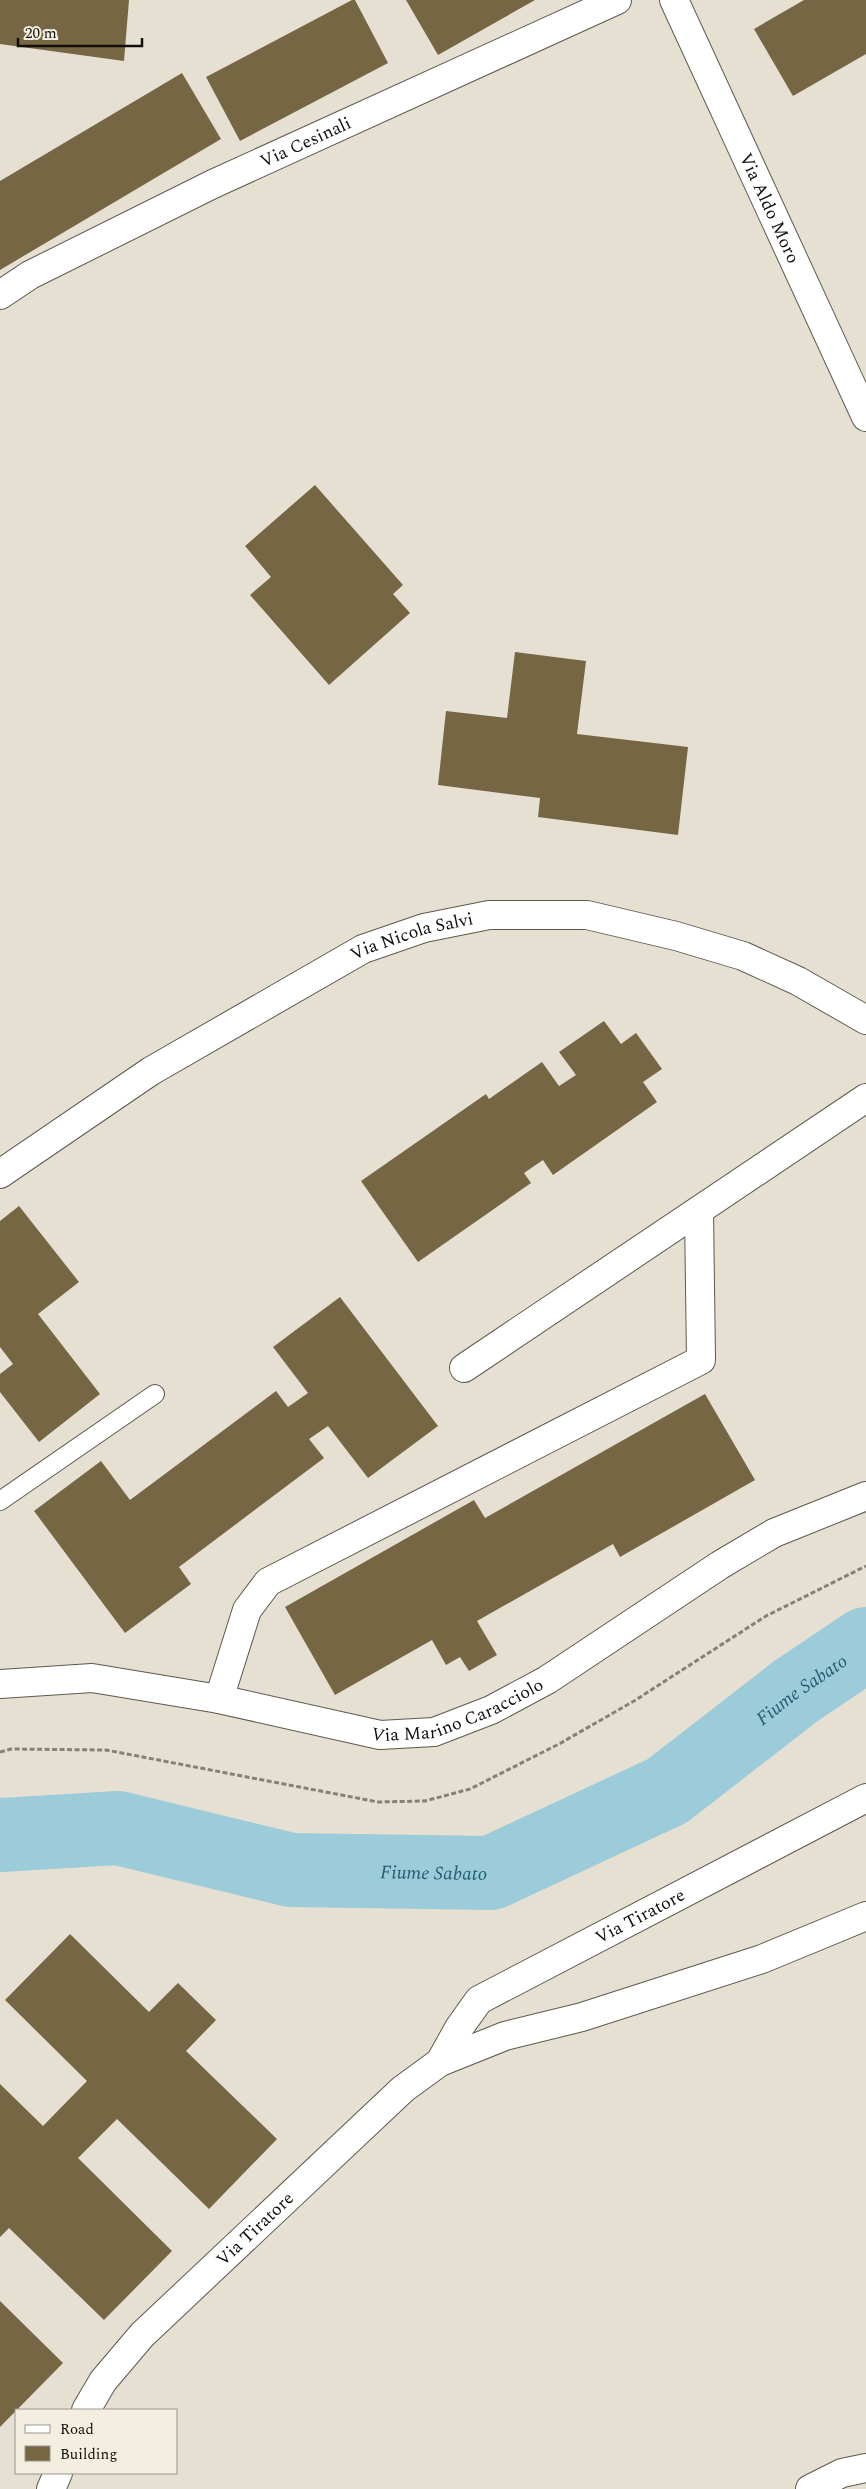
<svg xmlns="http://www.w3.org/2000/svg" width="866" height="2489" font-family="Spectral,serif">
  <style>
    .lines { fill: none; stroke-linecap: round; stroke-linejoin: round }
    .river { stroke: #9ccbda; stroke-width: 74 }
    .building { fill: #766644 }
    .lane-casing { stroke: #5e594e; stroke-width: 20 }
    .street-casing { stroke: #5e594e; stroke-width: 30 }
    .secondary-casing { stroke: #5e594e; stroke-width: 30 }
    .path { stroke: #858178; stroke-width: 3; stroke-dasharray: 5 2.5; stroke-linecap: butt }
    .lane { stroke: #fff; stroke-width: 18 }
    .street { stroke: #fff; stroke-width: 28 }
    .secondary { stroke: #fff; stroke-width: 28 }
    .labels { text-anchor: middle; stroke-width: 4.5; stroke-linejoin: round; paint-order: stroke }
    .street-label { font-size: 18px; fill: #110f0b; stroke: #f4eee0 }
    .water-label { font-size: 19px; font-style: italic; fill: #215e6e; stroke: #f4eee0 }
  </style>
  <rect width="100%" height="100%" fill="#e6e0d3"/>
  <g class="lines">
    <path class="river" id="s1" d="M 0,1835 L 118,1828 L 291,1870 L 491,1873 L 667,1791 L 796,1691 L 866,1644"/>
  </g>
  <g class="building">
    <polygon points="0,0 129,0 124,61 0,44"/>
    <polygon points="352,0 355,0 388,63 240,141 206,77"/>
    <polygon points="406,0 535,0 438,55"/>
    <polygon points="804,0 866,0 866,54 793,96 754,29"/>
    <polygon points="182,73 221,139 0,270 0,181"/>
    <polygon points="315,485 403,585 393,594 410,613 329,685 250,595 271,577 245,546"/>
    <polygon points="515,652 586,661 577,734 688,747 678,835 538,817 540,798 438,785 446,711 507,718"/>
    <polygon points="604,1021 621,1044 636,1033 662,1069 643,1082 657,1102 553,1175 543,1160 524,1173 531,1183 418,1262 361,1181 486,1094 489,1099 542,1062 559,1086 576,1075 559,1052"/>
    <polygon points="19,1206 79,1282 38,1314 100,1394 39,1442 0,1392 0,1374 13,1364 0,1347 0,1221"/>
    <polygon points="340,1297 438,1426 368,1478 328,1426 309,1439 324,1458 179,1567 191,1584 125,1633 34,1511 101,1461 130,1500 276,1391 288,1407 308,1393 273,1347"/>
    <polygon points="705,1394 755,1480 620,1557 613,1544 477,1621 497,1655 469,1671 460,1657 446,1665 432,1640 335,1695 285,1607 474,1500 485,1518"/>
    <polygon points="70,1934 149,2012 178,1983 216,2020 186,2051 277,2139 209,2209 117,2119 78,2158 172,2251 104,2320 9,2228 0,2237 0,2084 43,2126 87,2081 5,2000"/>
    <polygon points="0,2301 63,2363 0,2427"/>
  </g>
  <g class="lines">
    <g class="lane-casing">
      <polyline id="lane" points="0,1501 155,1394"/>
    </g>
    <g class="street-casing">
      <g id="street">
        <path id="s2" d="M 674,0 L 866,417"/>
        <path id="s3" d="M 0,295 L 30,275 L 213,184 L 617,0"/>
        <path id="s4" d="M 0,1174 L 151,1071 L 363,949 L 424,928 L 489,915 L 587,915 L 676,936 L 743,956 L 798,981 L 866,1020"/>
        <polyline points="464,1368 866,1098"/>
        <path id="s5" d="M 0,1684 L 92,1678 L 219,1699 L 380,1735 L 434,1732 L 491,1710 L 547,1680 L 720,1565 L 774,1533 L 866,1496"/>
        <polyline points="219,1699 247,1610 268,1582 701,1360 699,1211"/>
        <path id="s6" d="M 440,2062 L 459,2028 L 479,2000 L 866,1798"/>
        <path id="s7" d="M 86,2410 L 103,2381 L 142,2335 L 403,2089 L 440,2062 L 505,2036 L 582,2017 L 762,1959 L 866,1916"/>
        <polyline points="51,2489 58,2473"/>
      </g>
    </g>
    <g class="secondary-casing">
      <polyline id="secondary" points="810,2489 842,2473 866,2468"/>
    </g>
    <polyline class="path" points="0,1752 11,1749 106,1750 378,1802 425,1801 470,1789 559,1744 634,1701 766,1616 866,1566"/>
    <use href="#lane" class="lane"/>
    <use href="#street" class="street"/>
    <use href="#secondary" class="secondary"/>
  </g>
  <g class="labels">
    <g class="street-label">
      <text dy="6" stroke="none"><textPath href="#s3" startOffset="342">Via Cesinali</textPath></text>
      <text dy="6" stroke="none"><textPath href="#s2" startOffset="229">Via Aldo Moro</textPath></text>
      <text dy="6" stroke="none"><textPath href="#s4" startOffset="478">Via Nicola Salvi</textPath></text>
      <text dy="6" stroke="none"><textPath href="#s5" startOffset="468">Via Marino Caracciolo</textPath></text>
      <text dy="6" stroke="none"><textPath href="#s6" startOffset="255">Via Tiratore</textPath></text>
      <text dy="6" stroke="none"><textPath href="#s7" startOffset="249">Via Tiratore</textPath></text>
    </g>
    <g class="water-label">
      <text dy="7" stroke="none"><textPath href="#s1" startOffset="859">Fiume Sabato</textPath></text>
      <text dy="7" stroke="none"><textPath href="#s1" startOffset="439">Fiume Sabato</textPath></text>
    </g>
  </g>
  <rect x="15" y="2409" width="162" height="65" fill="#f4eee0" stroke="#99958b"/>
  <rect x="25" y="2425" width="25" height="8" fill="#ffffff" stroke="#99958b"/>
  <text x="60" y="2434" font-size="15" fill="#110f0b">Road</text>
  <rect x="25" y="2446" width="25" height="15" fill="#766644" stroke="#99958b"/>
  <text x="60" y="2459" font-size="15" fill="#110f0b">Building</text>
  <path d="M18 38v8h124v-8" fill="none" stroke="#110f0b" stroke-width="2.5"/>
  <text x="25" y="38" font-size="15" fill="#110f0b" stroke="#f4eee0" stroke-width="4" paint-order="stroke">20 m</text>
</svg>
